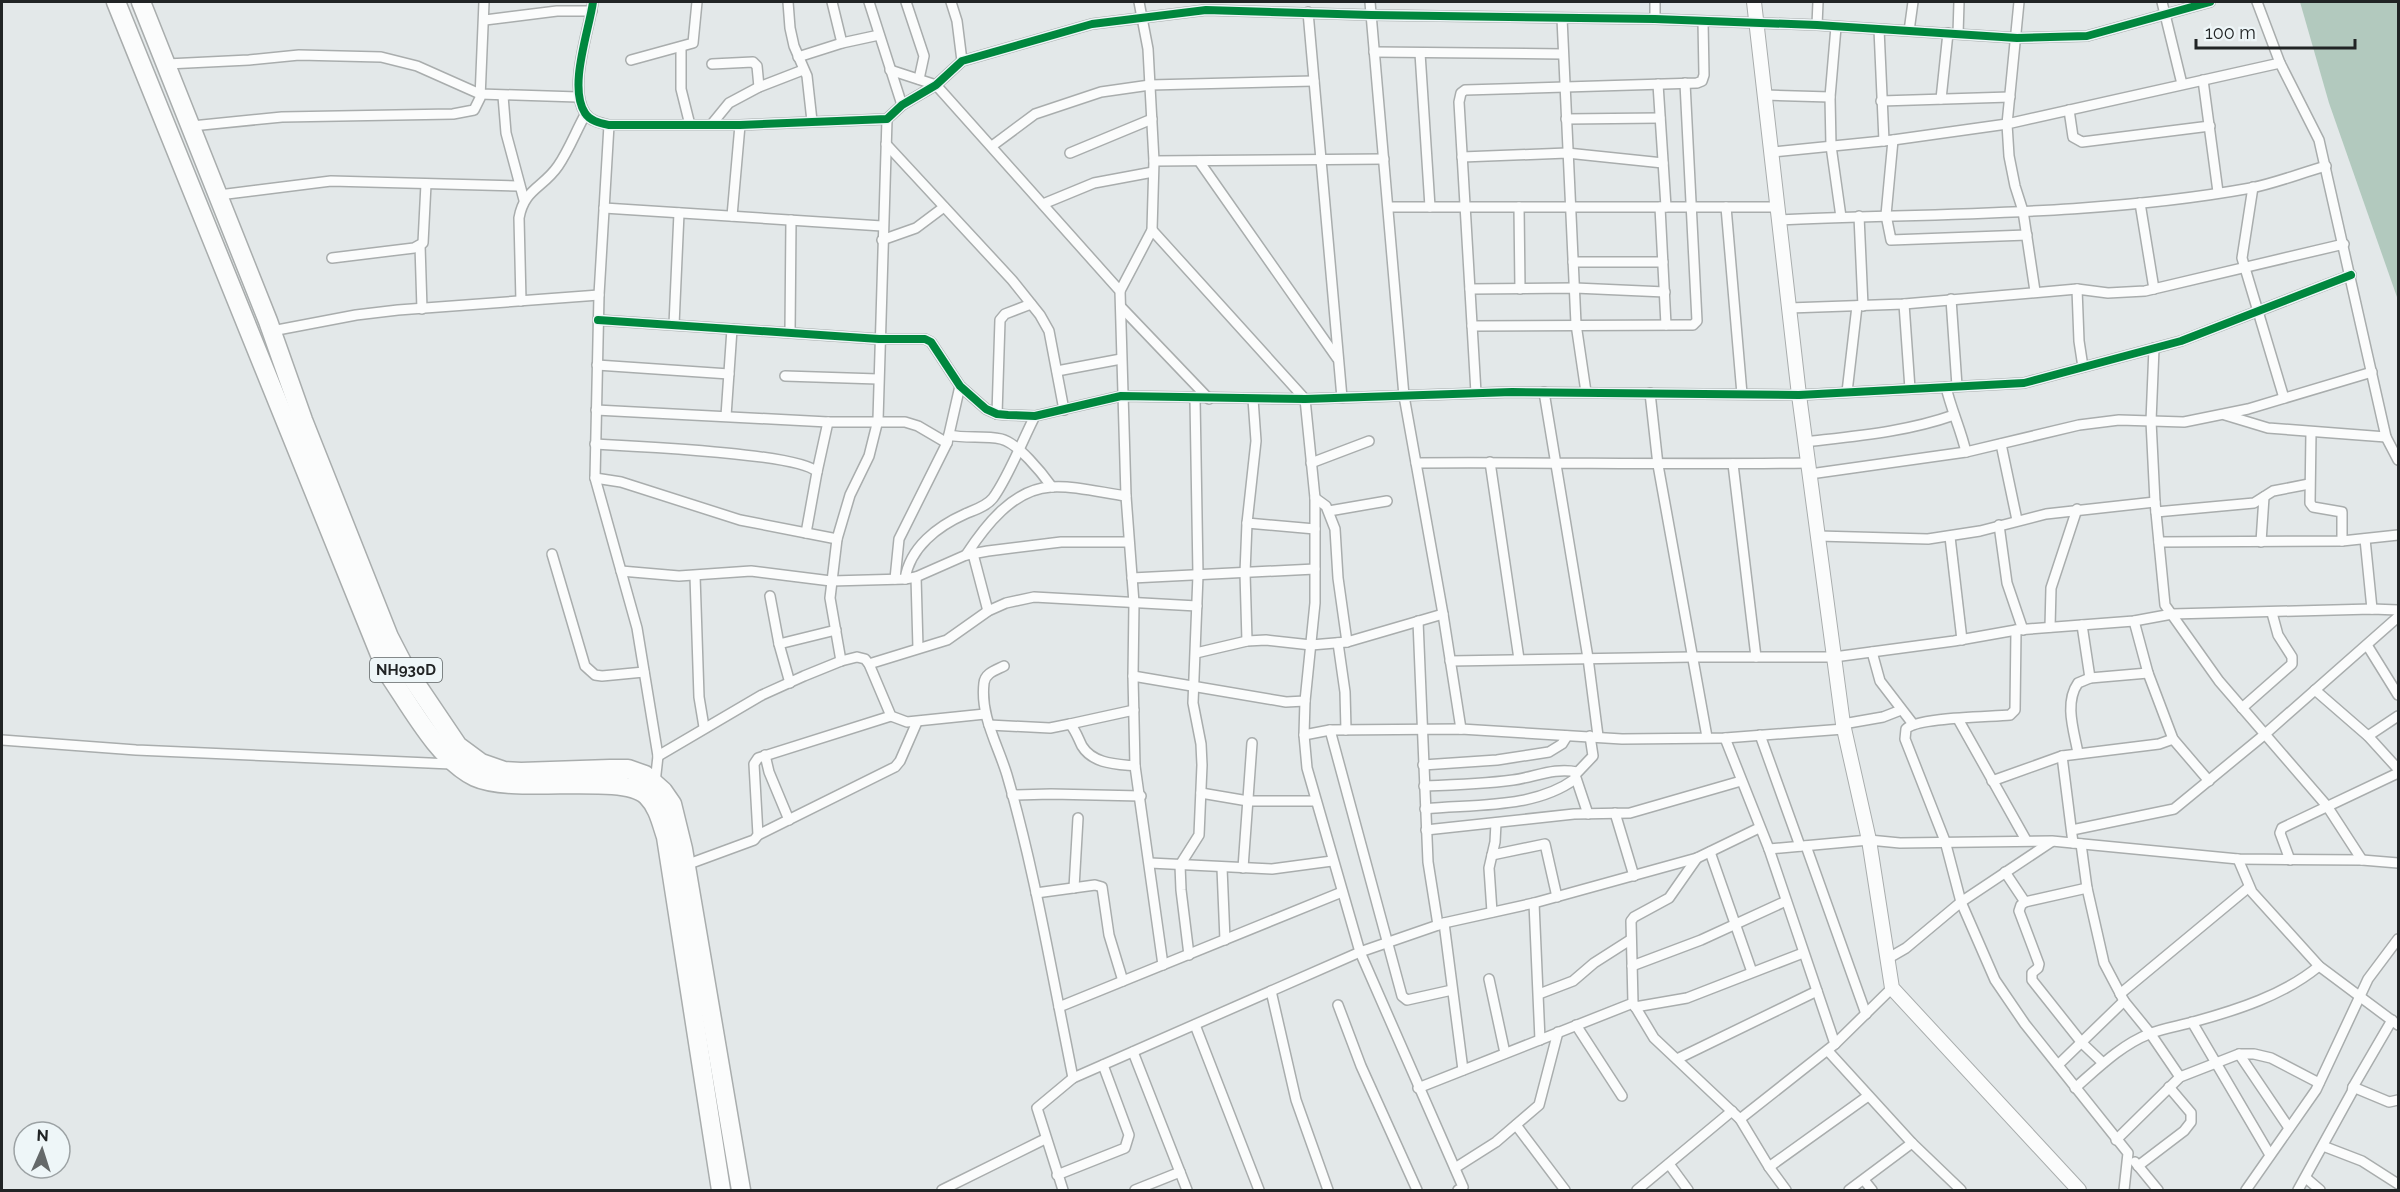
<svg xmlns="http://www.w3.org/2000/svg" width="2400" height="1192" font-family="Raleway,sans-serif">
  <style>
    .forest { fill: #b2c9be }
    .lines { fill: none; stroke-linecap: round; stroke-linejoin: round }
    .street-casing { stroke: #a9adad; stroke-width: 12 }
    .secondary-casing { stroke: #a9adad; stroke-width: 16 }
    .highway-casing { stroke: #a9adad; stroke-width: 21 }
    .street { stroke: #fbfcfc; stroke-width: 9 }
    .secondary { stroke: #fbfcfc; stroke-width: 14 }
    .highway { stroke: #fbfcfc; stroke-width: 18 }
    .cycleway-casing { stroke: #eef6f8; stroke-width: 11 }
    .cycleway { stroke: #00873e; stroke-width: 8 }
    .labels { text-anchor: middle; stroke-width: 4.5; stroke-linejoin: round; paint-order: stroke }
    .shield { fill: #eef6f8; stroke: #5e6364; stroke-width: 1.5 }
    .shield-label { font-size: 15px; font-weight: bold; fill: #212425 }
  </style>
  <rect width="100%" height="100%" fill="#e3e8e9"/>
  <polygon class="forest" points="2300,2 2398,2 2398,300 2329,103"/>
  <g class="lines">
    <g class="street-casing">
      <g id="street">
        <path d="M 593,2 C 589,31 568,87 585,113 C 590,121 600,123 609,125 L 740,125 L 887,119 L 902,105 L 936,85 L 962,61 L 1092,24 L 1206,10 L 1371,15 L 1655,19 L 1817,25 L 2017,38 L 2087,36 L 2210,2"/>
        <polyline points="788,2 790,28 794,46 807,76 812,121"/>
        <polyline points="832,2 842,43"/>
        <polyline points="869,2 902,105"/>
        <polyline points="906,2 924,56 919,79"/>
        <polyline points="951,2 957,21 962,61"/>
        <polyline points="1370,2 1404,396 1443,614 1461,729"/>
        <polyline points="2162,2 2182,84"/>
        <polyline points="2257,2 2280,63 2319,140 2386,437 2398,460"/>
        <polyline points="1308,12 1342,398"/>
        <polyline points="1562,18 1576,324 1586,392"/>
        <polyline points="1655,19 1655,2"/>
        <polyline points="485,20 557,11 592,11"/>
        <polyline points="1817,25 1818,2"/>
        <polyline points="1836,27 1830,97 1831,146 1841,217"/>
        <polyline points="1879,29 1884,141"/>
        <polyline points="1909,31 1913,2"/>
        <polyline points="1958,34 1959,2"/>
        <polyline points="681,48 681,89 690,125"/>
        <polyline points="1374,52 1563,54"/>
        <polyline points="1420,53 1430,207"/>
        <polyline points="798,57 842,43 879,35"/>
        <polyline points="631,60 693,43 697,2"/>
        <polyline points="167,64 249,60 299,55 381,57 417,66 480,94 578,97"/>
        <polyline points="712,64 753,62 757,66 759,87"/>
        <polyline points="890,70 936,85 1120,291 1126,496 1134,603 1133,676"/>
        <polyline points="2203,80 2218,192"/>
        <polyline points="1658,84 1666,207"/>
        <polyline points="1765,95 1830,97"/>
        <polyline points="503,96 506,133 524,200"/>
        <polyline points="1941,99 1948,33"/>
        <polyline points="1881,101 2010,97"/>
        <polyline points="2069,110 2073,137 2082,142 2210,126"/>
        <polyline points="1566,119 1660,118"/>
        <polyline points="609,125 599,295 595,478 637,628 658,756 655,783"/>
        <polyline points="711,125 729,103 759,87 803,70"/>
        <polyline points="192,126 282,117 453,114 474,110 480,98 484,2"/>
        <polyline points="1893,140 1886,215 1891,240 2027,235"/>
        <polyline points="886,144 1012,280 1040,315 1049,331 1064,410"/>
        <polyline points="992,146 1035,114 1101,92 1150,85 1314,81"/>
        <polyline points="1772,152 1893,140 2007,124 2019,2"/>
        <polyline points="1070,153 1152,119"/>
        <polyline points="1462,157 1567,153 1663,163"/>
        <polyline points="1154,161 1384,159"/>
        <polyline points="1199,161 1337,358"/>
        <polyline points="2253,187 2242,258 2284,398"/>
        <polyline points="219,195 331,181 518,186"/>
        <polyline points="2140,203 2154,289"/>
        <polyline points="1043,204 1094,183 1153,172"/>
        <polyline points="1389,207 1778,207"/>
        <polyline points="1519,207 1520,289"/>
        <polyline points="1660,207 1666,325"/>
        <polyline points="1726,207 1742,394"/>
        <polyline points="604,208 882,226"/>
        <polyline points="732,216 740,125"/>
        <polyline points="1859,216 1863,306"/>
        <path d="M 1779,220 C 1936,213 2096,216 2251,188 C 2276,183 2301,173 2326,166"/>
        <polyline points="1152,230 1305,399 1315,498 1315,603 1305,701 1304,735 1307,768 1360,952 1463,1187 1458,1190"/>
        <polyline points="882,240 916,228 944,207"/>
        <polyline points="420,245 422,309"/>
        <polyline points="332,258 414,248 423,243 426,184"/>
        <polyline points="1573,262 1663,262"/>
        <polyline points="1470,289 1575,288 1665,292"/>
        <polyline points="2077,289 2079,341 2083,367"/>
        <polyline points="1120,291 1152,230 1154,161 1148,49 1139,2"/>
        <polyline points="2035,291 2023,211 2015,186 2009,156 2007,124 2280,63"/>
        <polyline points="1951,299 1957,386"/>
        <path d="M 521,301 L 519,218 C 524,189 543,188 558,166 C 569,150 576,131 585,115"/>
        <polyline points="1904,304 1910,389"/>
        <polyline points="1121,307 1209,399"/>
        <polyline points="1789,308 1904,304 2077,289 2108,293 2145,291 2344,244"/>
        <polyline points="598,320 879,339 925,339 931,342 960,386 986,409 997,414 1008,415 1035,416 1121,396 1305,399 1512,392 1799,395 2024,383 2181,341 2351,275"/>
        <polyline points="674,325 679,213"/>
        <polyline points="1472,326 1687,325 1693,325 1697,321 1685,83"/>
        <polyline points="272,331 356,315 398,310 599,295"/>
        <polyline points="790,333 791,220"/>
        <polyline points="2154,348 2151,421 2155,502 2165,605 2219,681 2327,806 2362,860"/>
        <polyline points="597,365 729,374"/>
        <polyline points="1057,371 1121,359"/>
        <polyline points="785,376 878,379"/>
        <path d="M 1946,387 C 1951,409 1961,430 1966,452"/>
        <polyline points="1544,392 1588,658 1598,736"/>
        <polyline points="1847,392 1857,306"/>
        <polyline points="1476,393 1459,102 1461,93 1465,90 1697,83 1702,81 1704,75 1703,21"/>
        <polyline points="1650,393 1658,465 1707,737"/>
        <polyline points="596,410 828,422 905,422 918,426 947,443"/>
        <polyline points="997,414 1000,320 1005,314 1031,304"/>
        <polyline points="2225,415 2268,428 2386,437"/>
        <polyline points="726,416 732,329"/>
        <polyline points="2311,432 2310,503 2313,507 2342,512 2342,541"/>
        <path d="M 949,435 C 966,439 984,435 1001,439 C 1018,443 1042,473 1052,487"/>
        <path d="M 1805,442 C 1856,436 1906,432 1954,415"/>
        <path d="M 595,444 C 630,446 799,453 817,472 L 806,533"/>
        <polyline points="2001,444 2017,520"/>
        <polyline points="1490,462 1519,659"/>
        <polyline points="1311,463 1369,441"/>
        <path d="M 1416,463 C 1547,462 1677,465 1808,463"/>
        <polyline points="1733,464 1756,657"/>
        <polyline points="817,472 828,422"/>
        <polyline points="1810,474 1966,452 2079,425 2119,420 2184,422 2248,409 2372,372"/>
        <polyline points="595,478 621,482 740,520 837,539"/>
        <polyline points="1315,498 1326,506 1335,529 1338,578 1347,642"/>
        <polyline points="1329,511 1387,501"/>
        <polyline points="2156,512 2254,503 2273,491 2309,484"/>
        <polyline points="1247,523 1315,529"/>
        <polyline points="1999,525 2007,583 2023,630"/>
        <polyline points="1818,536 1928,539 1980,531 2046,514 2155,502"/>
        <polyline points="1950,537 1962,640"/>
        <polyline points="2365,539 2372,609"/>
        <polyline points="2159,542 2342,541 2398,535"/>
        <polyline points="2261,542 2264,497"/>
        <polyline points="552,554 585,666 595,675 602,676 644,672"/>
        <polyline points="973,554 988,611"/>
        <path d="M 966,555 C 985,526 1013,489 1051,487 C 1073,485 1103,493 1126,496"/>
        <polyline points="621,571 679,576 751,571 831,581 905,579 916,577 966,555 988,551 1061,542 1128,542"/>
        <polyline points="695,576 699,697 704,727"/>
        <polyline points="916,577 918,648"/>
        <polyline points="1132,578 1315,569"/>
        <polyline points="895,579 899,539 947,443 960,386"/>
        <path d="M 905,579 C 910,547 938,526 965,514 C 974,510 987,506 993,498 C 1008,478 1023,439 1035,416"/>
        <polyline points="770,596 779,644 790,683"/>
        <polyline points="1418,621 1428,862 1438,925"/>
        <polyline points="2134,621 2148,673 2173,739 2209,781"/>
        <polyline points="2082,625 2090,678"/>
        <polyline points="2050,627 2051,588 2077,509"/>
        <path d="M 2016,630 L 2015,710 L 2010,715 C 1990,717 1917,717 1906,729 L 1905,739 L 1945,841 L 1961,902 L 1995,980 L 2025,1024 L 2128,1153 L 2124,1190"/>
        <polyline points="1247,641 1245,573 1247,523 1256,441 1253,399"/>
        <polyline points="1338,643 1345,692 1346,730"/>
        <polyline points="779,644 836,630"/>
        <polyline points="2367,645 2398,695"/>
        <polyline points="1872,652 1880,681 1913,724"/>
        <polyline points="1196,653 1247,641 1266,640 1311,645 1347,642 1443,614"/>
        <polyline points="841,661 830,598 837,539 850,495 869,456 878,420 887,119"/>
        <polyline points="1450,661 1692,657 1834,657 1954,641 2016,630 2134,621 2172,614 2372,609 2398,610"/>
        <polyline points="869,664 947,640 988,611 1006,603 1034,597 1197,606"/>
        <path d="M 1004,666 C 996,670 985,673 984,683 C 980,716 998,745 1007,775 C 1029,851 1044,930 1059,1007 L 1342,892"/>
        <polyline points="2315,690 2368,736 2398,769"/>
        <polyline points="2242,708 2292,664 2292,657 2278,635 2272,613"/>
        <polyline points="1958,719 2026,840"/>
        <polyline points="1070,724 1134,710"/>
        <polyline points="1843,724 1883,717 1901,710"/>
        <path d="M 989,725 L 1050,728 L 1070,724 C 1076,731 1078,738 1082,746 C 1093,764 1116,764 1135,766 L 1133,676 L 1286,702 L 1305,701"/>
        <polyline points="1330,730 1402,996 1407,1000 1452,990"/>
        <polyline points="1304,735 1330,730 1461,729 1622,739 1725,738 1844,729"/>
        <polyline points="1760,735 1800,846"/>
        <polyline points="2368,736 2398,716"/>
        <polyline points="1725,738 1769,849 1835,1044 1892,988"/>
        <polyline points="2,740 136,750 451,764"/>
        <path d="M 2078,753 C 2074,731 2064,703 2078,683 L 2090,678 L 2148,673"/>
        <polyline points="765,755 769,772 789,820"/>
        <polyline points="658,756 762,695 804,676 841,661 857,657 865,659 869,664 891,716 907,722 985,714"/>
        <polyline points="2062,756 2073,843"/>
        <polyline points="1423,765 1497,760 1549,752 1562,744 1567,736"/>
        <polyline points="1135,766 1163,965"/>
        <polyline points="1992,781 2062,756 2159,744 2173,739"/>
        <path d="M 1424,786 C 1454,785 1483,784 1513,780 C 1535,777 1555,767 1577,772"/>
        <polyline points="1201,793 1248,801 1316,801"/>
        <polyline points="1012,795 1051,794 1141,796"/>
        <path d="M 1425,809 C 1474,804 1534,809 1575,779"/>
        <polyline points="1615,813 1634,876"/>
        <polyline points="1588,814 1575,775 1593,756 1590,736"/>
        <polyline points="1426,830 1574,814 1630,813 1741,781"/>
        <polyline points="2072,830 2174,809 2264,735 2398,617"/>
        <polyline points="758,835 895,767 900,761 917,722"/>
        <polyline points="2081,844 2087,888 2104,963 2124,1001 2150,1033 2180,1077"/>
        <polyline points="1806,846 1866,1014"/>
        <polyline points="1769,849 1869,840 1900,843 2052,841 2238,859 2362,860 2398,863"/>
        <polyline points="1710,852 1752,972"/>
        <polyline points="1492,855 1545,844 1557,897"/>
        <polyline points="2238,859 2252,892 2319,966 2398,1025"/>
        <polyline points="2290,860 2280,833 2282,828 2398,773"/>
        <polyline points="1150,863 1272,869 1332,861"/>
        <polyline points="686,865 754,840 758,835 754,764 758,758 891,716"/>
        <polyline points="1222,868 1225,940"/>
        <polyline points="1243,868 1252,743"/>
        <polyline points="2005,872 2025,902"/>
        <polyline points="1074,888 1078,818"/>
        <polyline points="2087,888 2025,902 2021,905 2019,911 2039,964 2038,968 2032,973 2032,980 2082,1043 2103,1063"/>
        <polyline points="1036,893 1095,885 1102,887 1109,935 1123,981"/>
        <polyline points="1534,903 1540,1040"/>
        <polyline points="1492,912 1489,868 1495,842 1496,823"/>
        <polyline points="1444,923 1463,1070"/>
        <polyline points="1189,955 1181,890 1180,865 1199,835 1202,765 1201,744 1193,703 1198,575 1195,399"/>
        <polyline points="1887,959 1906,948 1961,902 2051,842"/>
        <polyline points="1632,966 1701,940 1786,901"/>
        <polyline points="1489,979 1505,1053"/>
        <polyline points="1271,991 1296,1100 1328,1190"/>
        <polyline points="1539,994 1573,981 1594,963 1630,940"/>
        <polyline points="2120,994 2249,887"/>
        <polyline points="1633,1003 1654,1038 1740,1119 1835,1044"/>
        <polyline points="1338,1005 1361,1066 1417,1190"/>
        <polyline points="1059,1007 1073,1078 1360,952 1444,923 1534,903 1697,858 1759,828"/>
        <polyline points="1635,1007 1687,998 1803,953"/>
        <polyline points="2192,1022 2270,1155"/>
        <polyline points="1195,1025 1259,1190"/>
        <polyline points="1576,1025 1622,1096"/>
        <polyline points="1828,1051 1912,1143 1961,1190"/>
        <polyline points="1133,1052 1187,1190"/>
        <polyline points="2239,1054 2289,1128"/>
        <polyline points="1677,1059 1817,991"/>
        <polyline points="2058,1065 2124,1001"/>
        <polyline points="2353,1087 2389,1102 2398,1100"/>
        <polyline points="1418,1088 1633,1003 1631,921 1634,917 1669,898 1697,858"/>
        <path d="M 2075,1088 C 2098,1068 2121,1045 2149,1034 C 2163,1028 2179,1026 2193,1022 C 2237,1010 2284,995 2319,966"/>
        <polyline points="1740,1119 1769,1167 1786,1190"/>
        <polyline points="1516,1125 1565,1190"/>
        <polyline points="2116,1140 2180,1077 2239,1054 2254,1054 2271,1058 2319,1083"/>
        <polyline points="2323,1146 2362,1161 2398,1184"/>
        <polyline points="2135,1162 2158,1190"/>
        <polyline points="1669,1164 1688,1190"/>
        <polyline points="2138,1166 2184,1131 2191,1122 2191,1113 2169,1087"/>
        <polyline points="1769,1167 1868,1096"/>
        <polyline points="1455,1168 1496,1142 1539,1105 1558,1032"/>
        <polyline points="1057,1175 1125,1148 1129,1135 1103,1065"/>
        <polyline points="2306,1178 2320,1190"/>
        <polyline points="1864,1180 1872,1190"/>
        <polyline points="942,1190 1045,1139"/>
        <polyline points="1063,1190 1037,1108 1073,1078"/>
        <polyline points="1135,1190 1180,1172"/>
        <polyline points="1637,1190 1732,1111"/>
        <polyline points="1849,1190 1912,1143"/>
        <polyline points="2246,1190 2316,1090 2368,979 2398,939"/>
        <polyline points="2298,1190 2352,1092 2353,1087 2392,1020"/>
      </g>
    </g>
    <g class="secondary-casing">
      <polyline id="secondary" points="1754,2 1799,395 1843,724 1869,840 1892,988 2079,1190"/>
    </g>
    <g class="highway-casing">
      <g id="highway">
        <path d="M 116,2 L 387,672 C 410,705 438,759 475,777 C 514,795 623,772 647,796 C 658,807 661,822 666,837 L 721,1190"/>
        <polyline points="141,2 268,321 303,420 389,637 404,666 458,746 481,763 504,771 521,772 610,769 628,769 645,775 663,791 672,804 683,849 741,1190"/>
      </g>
    </g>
    <use href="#street" class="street"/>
    <use href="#secondary" class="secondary"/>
    <use href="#highway" class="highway"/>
    <g class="cycleway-casing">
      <g id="cycleway">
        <path d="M 593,2 C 589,31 568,87 585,113 C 590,121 600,123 609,125 L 740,125 L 887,119 L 902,105 L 936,85 L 962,61 L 1092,24 L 1206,10 L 1371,15 L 1655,19 L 1817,25 L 2017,38 L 2087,36 L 2210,2"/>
        <polyline points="598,320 879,339 925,339 931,342 960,386 986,409 997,414 1008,415 1035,416 1121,396 1305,399 1512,392 1799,395 2024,383 2181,341 2351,275"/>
      </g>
    </g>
    <use href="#cycleway" class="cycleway"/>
  </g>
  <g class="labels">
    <rect class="shield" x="370" y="658" width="72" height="24" rx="4.5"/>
    <g class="shield-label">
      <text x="406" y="675">NH930D</text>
    </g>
  </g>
  <rect width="2400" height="1192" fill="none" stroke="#212425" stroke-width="6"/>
  <g transform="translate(42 1150) rotate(3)"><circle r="28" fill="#eef6f8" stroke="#9ca2a4" stroke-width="1.5"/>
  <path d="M0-4.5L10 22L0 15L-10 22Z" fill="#65696a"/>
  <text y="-9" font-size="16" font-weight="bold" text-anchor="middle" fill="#212425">N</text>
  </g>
  <path d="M2196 39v9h159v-9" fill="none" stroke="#212425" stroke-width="3"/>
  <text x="2205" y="39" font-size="18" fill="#212425" stroke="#eef6f8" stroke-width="4.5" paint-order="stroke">100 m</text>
</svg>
